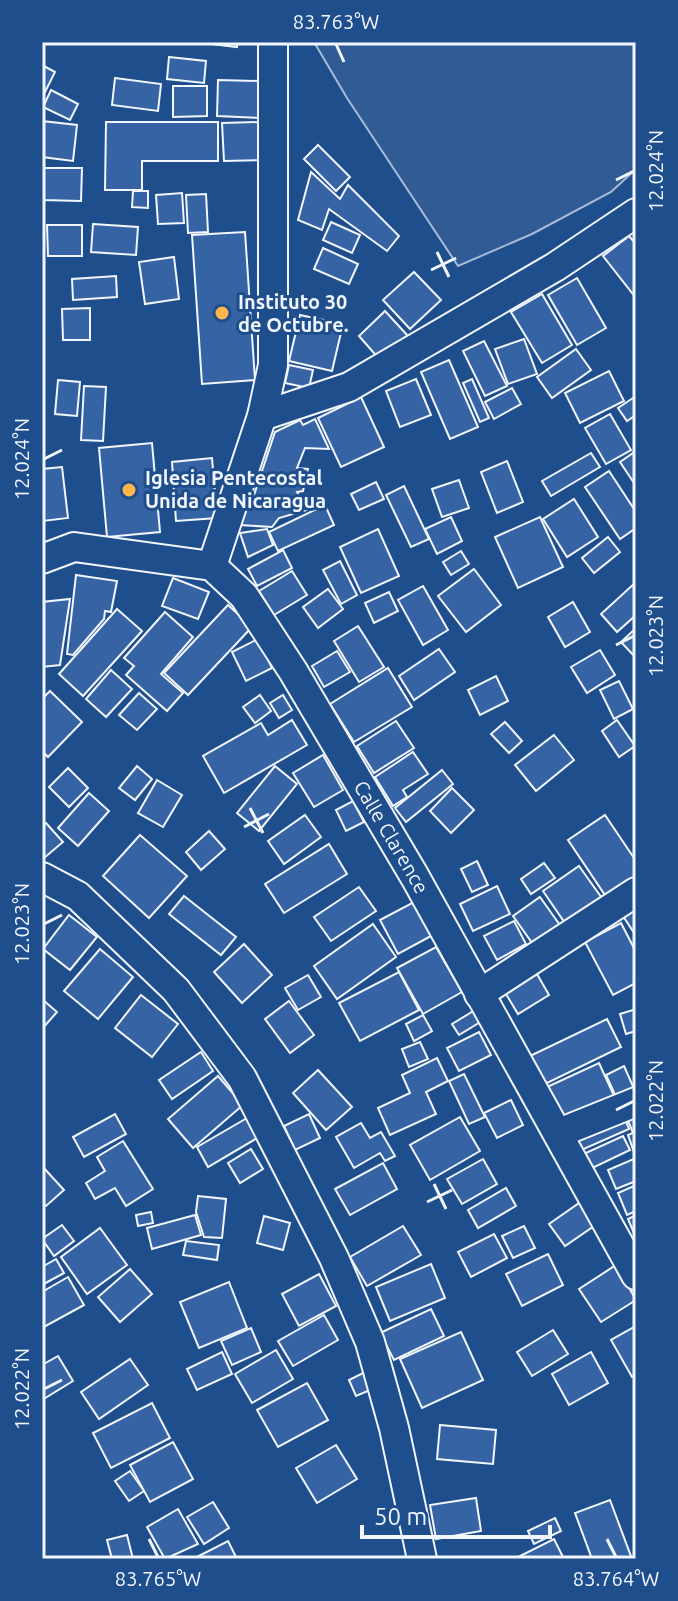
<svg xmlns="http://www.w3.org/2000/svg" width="678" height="1601" font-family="Ubuntu,sans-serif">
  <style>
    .built { fill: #305b95; stroke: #a8bbd7; stroke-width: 2 }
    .building { fill: #3563a3; stroke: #f2f6ff; stroke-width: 2 }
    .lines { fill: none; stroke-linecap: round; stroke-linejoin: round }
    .minor-casing { stroke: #f2f6ff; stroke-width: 32 }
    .minor { stroke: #1f4e8c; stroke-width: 28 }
    .ticks { fill: none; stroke: #f2f6ff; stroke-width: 3 }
    .poi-dot { fill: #ffb74d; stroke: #1f4e8c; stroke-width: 3 }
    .labels { text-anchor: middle; stroke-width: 6; stroke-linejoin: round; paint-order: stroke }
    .poi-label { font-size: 20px; font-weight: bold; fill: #f2f6ff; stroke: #1f4e8c; text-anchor: start }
    .street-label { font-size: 20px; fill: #f2f6ff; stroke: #1f4e8c }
    .neatline { fill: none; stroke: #f2f6ff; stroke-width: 3 }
    .ticks-label { font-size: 20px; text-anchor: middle; fill: #f2f6ff }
  </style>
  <rect width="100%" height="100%" fill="#1f4e8c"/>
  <polygon class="built" points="314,42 636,42 636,169 611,192 532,234 458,266 347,98"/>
  <g class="building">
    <polygon points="195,42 237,42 237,47"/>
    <polygon points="169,57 206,61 204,83 167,79"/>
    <polygon points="42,65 55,72 42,98"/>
    <polygon points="115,78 161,84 158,111 112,105"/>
    <polygon points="218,80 261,81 260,118 217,116"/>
    <polygon points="173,86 207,86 207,116 173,117"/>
    <polygon points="51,90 78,104 70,120 43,107"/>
    <polygon points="42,121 77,125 73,161 42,157"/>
    <polygon points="106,122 218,122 218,161 142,161 142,190 105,190"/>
    <polygon points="260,122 261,160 224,161 222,123"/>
    <polygon points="318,145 350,177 336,191 304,159"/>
    <polygon points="42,168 82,168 81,201 42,200"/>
    <polygon points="311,172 340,199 348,185 399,236 387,251 329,209 322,230 298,220"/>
    <polygon points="133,191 148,191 148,208 132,207"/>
    <polygon points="182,193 184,223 158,224 156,195"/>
    <polygon points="206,194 208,232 188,233 186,195"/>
    <polygon points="331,222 360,235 352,253 323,240"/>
    <polygon points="93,224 138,227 136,255 91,252"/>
    <polygon points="47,225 82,225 82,256 48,256"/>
    <polygon points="245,232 255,380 202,384 192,235"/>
    <polygon points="629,236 636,244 636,298 603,256"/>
    <polygon points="323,248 358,264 349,284 314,269"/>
    <polygon points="174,257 179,299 145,304 139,262"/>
    <polygon points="414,272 441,300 410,329 383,300"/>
    <polygon points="116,276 117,297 73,300 72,279"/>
    <polygon points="577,278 606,328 577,345 548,295"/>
    <polygon points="542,294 572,345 542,363 511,312"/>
    <polygon points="90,308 90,340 63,340 62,309"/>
    <polygon points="385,311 408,336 381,361 359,336"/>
    <polygon points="300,315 343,324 332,371 289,361"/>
    <polygon points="524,339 537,374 508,384 495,349"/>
    <polygon points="484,341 507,386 485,396 463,351"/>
    <polygon points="576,349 591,370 552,398 537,377"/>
    <polygon points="449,360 478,427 450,439 421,372"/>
    <polygon points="289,365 313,370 309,388 285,383"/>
    <polygon points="609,371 624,401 580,423 565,393"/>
    <polygon points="416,379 431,415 400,427 386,391"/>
    <polygon points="472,379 489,418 480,422 463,383"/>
    <polygon points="58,380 80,382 77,416 55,414"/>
    <polygon points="84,386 106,387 103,441 81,440"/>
    <polygon points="512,388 521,404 494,419 485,402"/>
    <polygon points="636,396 636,415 627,421 618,408"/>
    <polygon points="361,397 384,447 341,467 318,418"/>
    <polygon points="610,414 631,450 606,464 585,428"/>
    <polygon points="315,419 329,449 305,448 297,468 308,469 303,491 297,492 307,510 279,518 272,527 240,525 247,499 252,501 275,432 300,420 303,425"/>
    <polygon points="152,443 160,532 107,537 99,448"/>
    <polygon points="636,451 636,486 620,462"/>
    <polygon points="591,453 600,467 551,496 542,481"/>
    <polygon points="212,458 217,518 176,521 172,462"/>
    <polygon points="507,461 523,502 497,513 481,472"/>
    <polygon points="62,467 68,518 43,521 42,469"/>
    <polygon points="609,471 636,512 636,528 620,539 585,487"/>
    <polygon points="459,480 469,508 442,517 432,489"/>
    <polygon points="376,482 384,499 359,510 351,494"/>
    <polygon points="404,486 429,539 411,547 386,495"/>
    <polygon points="574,499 598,537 567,557 543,519"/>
    <polygon points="325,505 334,525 278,551 269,532"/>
    <polygon points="451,517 462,541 437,554 425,529"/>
    <polygon points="540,517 563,567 518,588 495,537"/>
    <polygon points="267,529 273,545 248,557 240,533"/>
    <polygon points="378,529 399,576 361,593 340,547"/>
    <polygon points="608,537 620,552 594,573 582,558"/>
    <polygon points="283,550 292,568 257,586 248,569"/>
    <polygon points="461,551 469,564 451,575 443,562"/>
    <polygon points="340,561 357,595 341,604 323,570"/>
    <polygon points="474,569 501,605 466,632 438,596"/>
    <polygon points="292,571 307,595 274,615 259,591"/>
    <polygon points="76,575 117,581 111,612 105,611 104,619 73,655 67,654"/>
    <polygon points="173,578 209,592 198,619 162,606"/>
    <polygon points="636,582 636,615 617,632 601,614"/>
    <polygon points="423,586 448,630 423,645 398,600"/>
    <polygon points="328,589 343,609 318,628 303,607"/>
    <polygon points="389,592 398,611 374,623 365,603"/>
    <polygon points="70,599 60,665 42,667 42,602"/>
    <polygon points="573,602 590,632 565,647 548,617"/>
    <polygon points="228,605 252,627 188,695 164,673"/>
    <polygon points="117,609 142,631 83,696 59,674"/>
    <polygon points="165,612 193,637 161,674 183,693 167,711 126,675 134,666 124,658"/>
    <polygon points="358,626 384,667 359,682 334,641"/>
    <polygon points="636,628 636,658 621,642"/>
    <polygon points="258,639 272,668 246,681 232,652"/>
    <polygon points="439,649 455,672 414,700 399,676"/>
    <polygon points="600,650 615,675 587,693 571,667"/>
    <polygon points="337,651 350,672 324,687 312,666"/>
    <polygon points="388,668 412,707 354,742 330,704"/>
    <polygon points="111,670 132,689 106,717 86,699"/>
    <polygon points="496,676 508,701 480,715 468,690"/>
    <polygon points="619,681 633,709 614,719 600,690"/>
    <polygon points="50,691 82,722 48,757 42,751 42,699"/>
    <polygon points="139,693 157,709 137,730 119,715"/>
    <polygon points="260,695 271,711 255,723 243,707"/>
    <polygon points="283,695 292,710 279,718 270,703"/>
    <polygon points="292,720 307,745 224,793 203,756 261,723 268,735"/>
    <polygon points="617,720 635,746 619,757 602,731"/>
    <polygon points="396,721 414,748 374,773 357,746"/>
    <polygon points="505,722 522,741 509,753 491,734"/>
    <polygon points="554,735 574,760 536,791 515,765"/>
    <polygon points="413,752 428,774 403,790 407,797 393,806 375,777"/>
    <polygon points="323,755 343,790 314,807 293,773"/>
    <polygon points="137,766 152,779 135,800 119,788"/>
    <polygon points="275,766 297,784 259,831 237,813"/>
    <polygon points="68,768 88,788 69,807 49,787"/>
    <polygon points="442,770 453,784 406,822 395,808"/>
    <polygon points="157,780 182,795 163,827 138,813"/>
    <polygon points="452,788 474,810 451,833 430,811"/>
    <polygon points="89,793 109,811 78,846 58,828"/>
    <polygon points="353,801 364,822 346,831 336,810"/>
    <polygon points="305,815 321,837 284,864 268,841"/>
    <polygon points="605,815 636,861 636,879 607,898 568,840"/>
    <polygon points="46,823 63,842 44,858 42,826"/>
    <polygon points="209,831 225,849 201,870 186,852"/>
    <polygon points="140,835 187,876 149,918 103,876"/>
    <polygon points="329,844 347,874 284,913 265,884"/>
    <polygon points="477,861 488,885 472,892 461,869"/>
    <polygon points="544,863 555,878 531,894 521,879"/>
    <polygon points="579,866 604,901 567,926 543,891"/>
    <polygon points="497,886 510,914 473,931 460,904"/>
    <polygon points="359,887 376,911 331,941 314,917"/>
    <polygon points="184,896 236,937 221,955 169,914"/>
    <polygon points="540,897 562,928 535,947 513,916"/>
    <polygon points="414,902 431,936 398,954 380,920"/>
    <polygon points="636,908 636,936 623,916"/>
    <polygon points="69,915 97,937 70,970 43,949"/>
    <polygon points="514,921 526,944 497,960 484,936"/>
    <polygon points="621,923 636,952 636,983 613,995 585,942"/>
    <polygon points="373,924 396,957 337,999 314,966"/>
    <polygon points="244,944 272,975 242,1003 214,972"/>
    <polygon points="436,947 462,992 423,1014 397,968"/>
    <polygon points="100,949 133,977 98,1019 64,991"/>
    <polygon points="399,972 419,1010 360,1041 339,1003"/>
    <polygon points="537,974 549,995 518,1014 506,994"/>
    <polygon points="308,975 321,997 298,1010 285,988"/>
    <polygon points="141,995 178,1024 152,1057 115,1028"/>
    <polygon points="42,999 57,1012 42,1029"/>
    <polygon points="289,1001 314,1035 290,1053 265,1019"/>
    <polygon points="636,1009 636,1031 626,1034 620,1014"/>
    <polygon points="475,1010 482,1021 459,1035 452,1024"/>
    <polygon points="423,1015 432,1031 414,1041 406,1024"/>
    <polygon points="607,1019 621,1047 543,1085 530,1056"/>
    <polygon points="479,1032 491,1055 459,1071 447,1048"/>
    <polygon points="420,1042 428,1059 409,1067 402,1049"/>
    <polygon points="201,1052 213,1071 172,1099 159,1080"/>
    <polygon points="437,1058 448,1081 426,1092 436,1114 390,1135 378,1108 410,1093 402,1075"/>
    <polygon points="599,1063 616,1100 565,1124 547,1087"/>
    <polygon points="624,1066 635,1091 617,1099 606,1075"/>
    <polygon points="318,1070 352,1107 326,1130 293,1093"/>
    <polygon points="464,1074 485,1117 469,1124 449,1081"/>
    <polygon points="218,1076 243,1105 193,1148 168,1119"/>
    <polygon points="511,1100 523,1125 497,1138 484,1113"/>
    <polygon points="115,1114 126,1134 84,1157 73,1137"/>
    <polygon points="309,1114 320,1138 295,1150 284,1126"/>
    <polygon points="623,1114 629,1129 577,1152 571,1138"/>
    <polygon points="636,1114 636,1151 634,1152 628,1135 633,1133 627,1118"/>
    <polygon points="460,1117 480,1151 430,1180 410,1145"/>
    <polygon points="247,1118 259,1137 208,1167 197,1147"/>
    <polygon points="361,1123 370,1138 381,1132 395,1156 385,1161 380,1153 354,1168 336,1137"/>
    <polygon points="623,1136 630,1150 584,1172 577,1157"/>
    <polygon points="123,1141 153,1189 126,1206 115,1188 95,1199 86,1183 105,1171 97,1157"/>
    <polygon points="251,1149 263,1169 240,1183 228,1163"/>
    <polygon points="636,1158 636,1181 616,1189 608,1170"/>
    <polygon points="483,1159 497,1184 462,1204 447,1179"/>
    <polygon points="383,1163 397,1189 350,1215 335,1189"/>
    <polygon points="42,1166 64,1190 46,1206 42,1202"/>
    <polygon points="636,1185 636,1211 627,1215 618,1193"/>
    <polygon points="506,1188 516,1206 478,1228 468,1210"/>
    <polygon points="198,1196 226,1199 222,1238 204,1237 196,1212"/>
    <polygon points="582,1201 597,1224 565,1246 549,1224"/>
    <polygon points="151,1212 153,1223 138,1226 136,1215"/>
    <polygon points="195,1215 201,1235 152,1249 147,1228"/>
    <polygon points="636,1215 636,1238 628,1219"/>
    <polygon points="264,1216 290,1223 283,1250 257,1243"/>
    <polygon points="62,1225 74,1241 54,1256 42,1239"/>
    <polygon points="403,1226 421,1255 367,1286 350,1257"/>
    <polygon points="524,1226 535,1248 513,1258 502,1236"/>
    <polygon points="100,1228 127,1265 87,1294 61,1257"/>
    <polygon points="494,1234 507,1258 471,1277 458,1252"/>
    <polygon points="186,1241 219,1245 217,1260 183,1255"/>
    <polygon points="548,1254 563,1285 522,1306 506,1274"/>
    <polygon points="56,1259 64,1273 42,1285 42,1267"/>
    <polygon points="431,1264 445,1298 390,1321 376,1287"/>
    <polygon points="616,1265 636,1300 601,1322 579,1289"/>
    <polygon points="130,1269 152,1294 120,1322 98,1297"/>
    <polygon points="319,1274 336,1306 299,1326 282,1294"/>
    <polygon points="68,1277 84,1305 42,1328 42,1292"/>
    <polygon points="229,1282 247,1328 199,1348 180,1302"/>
    <polygon points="431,1309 444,1336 394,1360 380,1333"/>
    <polygon points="324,1315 338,1340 293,1366 278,1341"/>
    <polygon points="636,1326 636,1375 632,1377 611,1340"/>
    <polygon points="251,1328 261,1352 232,1365 221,1341"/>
    <polygon points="553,1330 568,1354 532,1376 517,1352"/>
    <polygon points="461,1332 483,1380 422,1408 400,1359"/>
    <polygon points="276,1350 293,1379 252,1403 235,1374"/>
    <polygon points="222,1352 232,1374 197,1390 187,1369"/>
    <polygon points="591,1352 608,1383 569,1405 552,1374"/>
    <polygon points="58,1356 73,1381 42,1400 42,1365"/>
    <polygon points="130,1359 148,1385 99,1419 81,1392"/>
    <polygon points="367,1371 375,1388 356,1396 349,1380"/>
    <polygon points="307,1383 328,1420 278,1447 257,1410"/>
    <polygon points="152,1403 170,1438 111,1468 93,1433"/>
    <polygon points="440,1425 496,1430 493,1464 437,1459"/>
    <polygon points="173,1442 193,1479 150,1502 130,1465"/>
    <polygon points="336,1445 357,1479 317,1503 296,1468"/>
    <polygon points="130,1471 144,1491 129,1501 115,1481"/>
    <polygon points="476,1498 481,1531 436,1539 430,1505"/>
    <polygon points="610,1500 632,1559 592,1559 575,1513"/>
    <polygon points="213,1502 229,1528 204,1544 187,1517"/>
    <polygon points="178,1509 198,1544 165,1559 147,1527"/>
    <polygon points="555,1518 561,1531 534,1544 528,1531"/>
    <polygon points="127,1535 133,1559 112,1559 107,1540"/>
    <polygon points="554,1539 564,1559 517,1559 516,1558"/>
    <polygon points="228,1541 237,1559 193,1559"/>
  </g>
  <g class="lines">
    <g class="minor-casing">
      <g id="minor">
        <polyline points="262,416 349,387 555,267 636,213"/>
        <path id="s1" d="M 42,559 L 74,547 L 212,566 L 244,596 L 293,671 L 415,877 L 636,1275"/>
        <polyline points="212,566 262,416 273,365 273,42"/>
        <polyline points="42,877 78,896 176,990 242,1078 334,1258 370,1342 394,1428 422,1559"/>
        <polyline points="479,994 636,892"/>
        <polyline points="559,1133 636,1102"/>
      </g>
    </g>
    <use href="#minor" class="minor"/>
  </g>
  <path class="ticks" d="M 336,44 L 344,62M 616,180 L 634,171M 437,252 L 449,277M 431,270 L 456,258M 44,459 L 62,450M 616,645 L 634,636M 250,808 L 263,833M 244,827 L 269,814M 44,924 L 62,915M 616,1110 L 634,1101M 434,1184 L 446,1209M 427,1202 L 452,1190M 44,1389 L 62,1380M 149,1539 L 158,1557M 607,1539 L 616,1557"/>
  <g class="poi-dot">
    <circle cx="222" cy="313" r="8"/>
    <circle cx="129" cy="490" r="8"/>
  </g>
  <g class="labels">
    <g class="poi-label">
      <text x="238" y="309">Instituto 30<tspan x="238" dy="23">de Octubre.</tspan></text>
      <text x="145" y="485">Iglesia Pentecostal<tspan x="145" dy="23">Unida de Nicaragua</tspan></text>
    </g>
    <g class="street-label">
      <text dy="7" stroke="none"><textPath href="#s1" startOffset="500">Calle Clarence</textPath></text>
    </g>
  </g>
  <rect width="678" height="1601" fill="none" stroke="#1f4e8c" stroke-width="88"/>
  <path d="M362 1525v12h188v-12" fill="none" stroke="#f2f6ff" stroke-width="4"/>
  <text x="374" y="1525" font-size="24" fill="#f2f6ff" stroke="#1f4e8c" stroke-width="6" paint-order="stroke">50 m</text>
  <rect x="44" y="44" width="590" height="1513" class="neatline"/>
  <g class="ticks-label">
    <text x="336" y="29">83.763°W</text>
    <text transform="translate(656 171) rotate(-90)" y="7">12.024°N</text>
    <text transform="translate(22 459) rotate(-90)" y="7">12.024°N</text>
    <text transform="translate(656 636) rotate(-90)" y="7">12.023°N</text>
    <text transform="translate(22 924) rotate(-90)" y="7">12.023°N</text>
    <text transform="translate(656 1101) rotate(-90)" y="7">12.022°N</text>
    <text transform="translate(22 1389) rotate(-90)" y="7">12.022°N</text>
    <text x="158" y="1586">83.765°W</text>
    <text x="616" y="1586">83.764°W</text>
  </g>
</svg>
